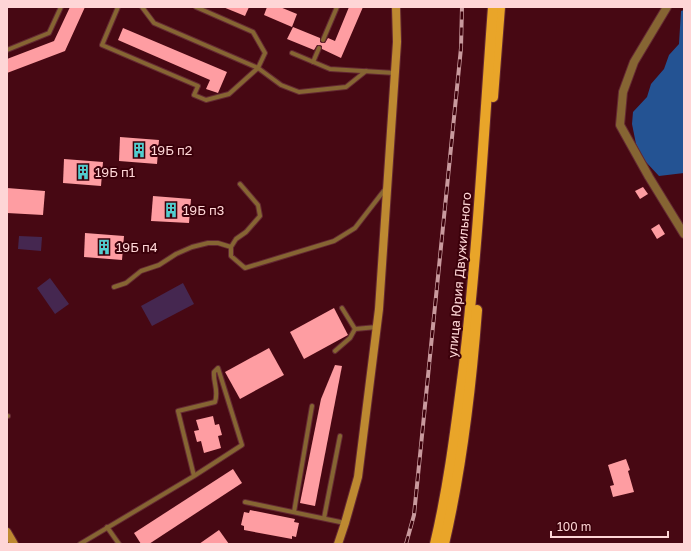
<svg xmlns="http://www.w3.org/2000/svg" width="691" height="551" font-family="'Golos Text',sans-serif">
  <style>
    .green { fill: #452750 }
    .water { fill: #245393 }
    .building { fill: #fe9da2 }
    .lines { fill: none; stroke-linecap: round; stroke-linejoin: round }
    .lane-casing { stroke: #642932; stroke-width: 6 }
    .street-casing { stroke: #642932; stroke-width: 10 }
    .secondary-casing { stroke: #642932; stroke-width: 10 }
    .primary-casing { stroke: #642932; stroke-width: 12 }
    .lane { stroke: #866533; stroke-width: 4 }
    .street { stroke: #866533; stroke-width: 8 }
    .secondary { stroke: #bd8931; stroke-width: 8 }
    .primary { stroke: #e9a529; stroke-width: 10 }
    .rail-casing { stroke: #c99a9e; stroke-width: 4 }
    .rail { stroke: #3b000a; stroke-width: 2.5; stroke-dasharray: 8; stroke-linecap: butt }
    .labels { text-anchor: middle; stroke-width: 4; stroke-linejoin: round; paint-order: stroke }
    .poi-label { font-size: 13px; fill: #fed5d6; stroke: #3b000a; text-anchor: start }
    .street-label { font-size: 13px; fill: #fed5d6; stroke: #3b000a }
  </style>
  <rect width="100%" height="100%" fill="#470813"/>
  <g class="green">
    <polygon points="19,236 42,237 41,251 18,249"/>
    <polygon points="50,278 69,304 55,314 37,288"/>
    <polygon points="183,283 194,304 152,326 141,306"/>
  </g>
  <polygon class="water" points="684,10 684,173 659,176 645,161 636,144 632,124 633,112 647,97 651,84 664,69 669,55 679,44 681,11"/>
  <g class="building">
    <polygon points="70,7 85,7 65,51 7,73 7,59 54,41"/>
    <polygon points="223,7 249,7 245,16"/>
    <polygon points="267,7 280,7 297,14 292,27 264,15"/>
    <polygon points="349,7 363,7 341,58 322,49 322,46 320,45 317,45 314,50 287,39 293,27 320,38 320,42 322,43 325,43 328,38 335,41"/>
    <polygon points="123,28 227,72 218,93 206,89 210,80 118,40"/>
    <polygon points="120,137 159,140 157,164 119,161"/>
    <polygon points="64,159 103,162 101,186 63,183"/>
    <polygon points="643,187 648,194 640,199 635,191"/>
    <polygon points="7,188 45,191 43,215 7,213"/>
    <polygon points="153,196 191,199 189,223 151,221"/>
    <polygon points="659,224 665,234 657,239 651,229"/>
    <polygon points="85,233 124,236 122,260 84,257"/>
    <polygon points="334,308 348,335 304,359 290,332"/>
    <polygon points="269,348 284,375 240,399 225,372"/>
    <polygon points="335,365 342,366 315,506 300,503 321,399"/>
    <polygon points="213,416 215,425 219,424 222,435 218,436 221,448 204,453 201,441 197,442 194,431 199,430 196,420"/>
    <polygon points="626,459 630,470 628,471 634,492 613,497 610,486 614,485 608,465"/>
    <polygon points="233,469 242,483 149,544 141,544 134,533"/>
    <polygon points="250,510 295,519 294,522 299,523 296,537 292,536 292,539 244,530 244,526 241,525 244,512 249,513"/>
    <polygon points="219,530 229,544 199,544"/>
  </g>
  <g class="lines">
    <g class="lane-casing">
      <g id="lane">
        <polyline points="118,7 102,45 198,86 194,95 206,100 229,94 258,68 154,23 142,7"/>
        <polyline points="196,7 253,32 265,53 258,68 281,85 299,92 346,87 366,71"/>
        <polyline points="323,40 337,7"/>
        <polyline points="7,50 49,33 61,7"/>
        <polyline points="292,53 330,69 395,73"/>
        <polyline points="313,62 319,48"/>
        <polyline points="240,184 258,205 260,216 246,232 236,239 231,247 231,256 245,268 334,241 355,228 386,188"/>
        <polyline points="114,287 126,283 141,271 159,265 176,254 192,247 208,243 218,243 231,247"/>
        <polyline points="342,308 355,329 377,327"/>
        <polyline points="335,351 350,338 355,329"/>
        <polyline points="7,416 8,416"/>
        <polyline points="245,502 345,523"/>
        <polyline points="294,512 312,406"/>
        <polyline points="324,518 340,436"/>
        <polyline points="107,527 119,544"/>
        <path d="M 80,544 L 194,476 L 242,445 L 218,368 L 214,372 C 213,383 219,390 215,402 L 178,411 L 194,476"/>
      </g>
    </g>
    <g class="street-casing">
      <polyline id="street" points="667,7 634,62 623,92 620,125 649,177 684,234"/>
    </g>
    <g class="secondary-casing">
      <g id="secondary">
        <polyline points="7,532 14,544"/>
        <polyline points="338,544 345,523 358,477 379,309 397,42 396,7"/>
      </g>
    </g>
    <g class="primary-casing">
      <g id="primary">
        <polyline points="493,97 500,7"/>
        <path d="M 435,544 C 449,485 456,426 464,365 C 478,246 484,127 493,7"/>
        <path d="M 444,544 C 462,467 471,389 477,310"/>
      </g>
    </g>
    <use href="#lane" class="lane"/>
    <use href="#street" class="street"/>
    <use href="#secondary" class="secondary"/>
    <use href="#primary" class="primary"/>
    <g class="rail-casing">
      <polyline id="rail" points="406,544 414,515 461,48 462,7"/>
    </g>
    <use href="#rail" class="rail"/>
  </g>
  <defs>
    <g id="building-bare" transform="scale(1.2)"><path d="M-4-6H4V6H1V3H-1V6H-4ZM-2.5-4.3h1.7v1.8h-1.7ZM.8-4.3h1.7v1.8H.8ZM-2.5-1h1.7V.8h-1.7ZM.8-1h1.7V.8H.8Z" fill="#52cdcf" stroke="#3b000a" stroke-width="2.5" paint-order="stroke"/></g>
  </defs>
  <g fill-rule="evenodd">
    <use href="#building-bare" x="139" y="150"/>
    <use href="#building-bare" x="83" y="172"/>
    <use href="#building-bare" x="171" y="210"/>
    <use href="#building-bare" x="104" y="247"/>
  </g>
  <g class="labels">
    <g class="poi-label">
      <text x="151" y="155">19Б п2</text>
      <text x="95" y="177">19Б п1</text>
      <text x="183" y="215">19Б п3</text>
      <text x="116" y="252">19Б п4</text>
    </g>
    <g class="street-label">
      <text transform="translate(459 275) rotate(-85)" y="5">улица Юрия Двужильного</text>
    </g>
  </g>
  <rect width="691" height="551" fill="none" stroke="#fed5d6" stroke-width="16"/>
  <path d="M551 531v6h117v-6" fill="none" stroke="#fed5d6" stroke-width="2"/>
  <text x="557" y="531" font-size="12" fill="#fed5d6" stroke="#3b000a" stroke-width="3" paint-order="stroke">100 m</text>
</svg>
